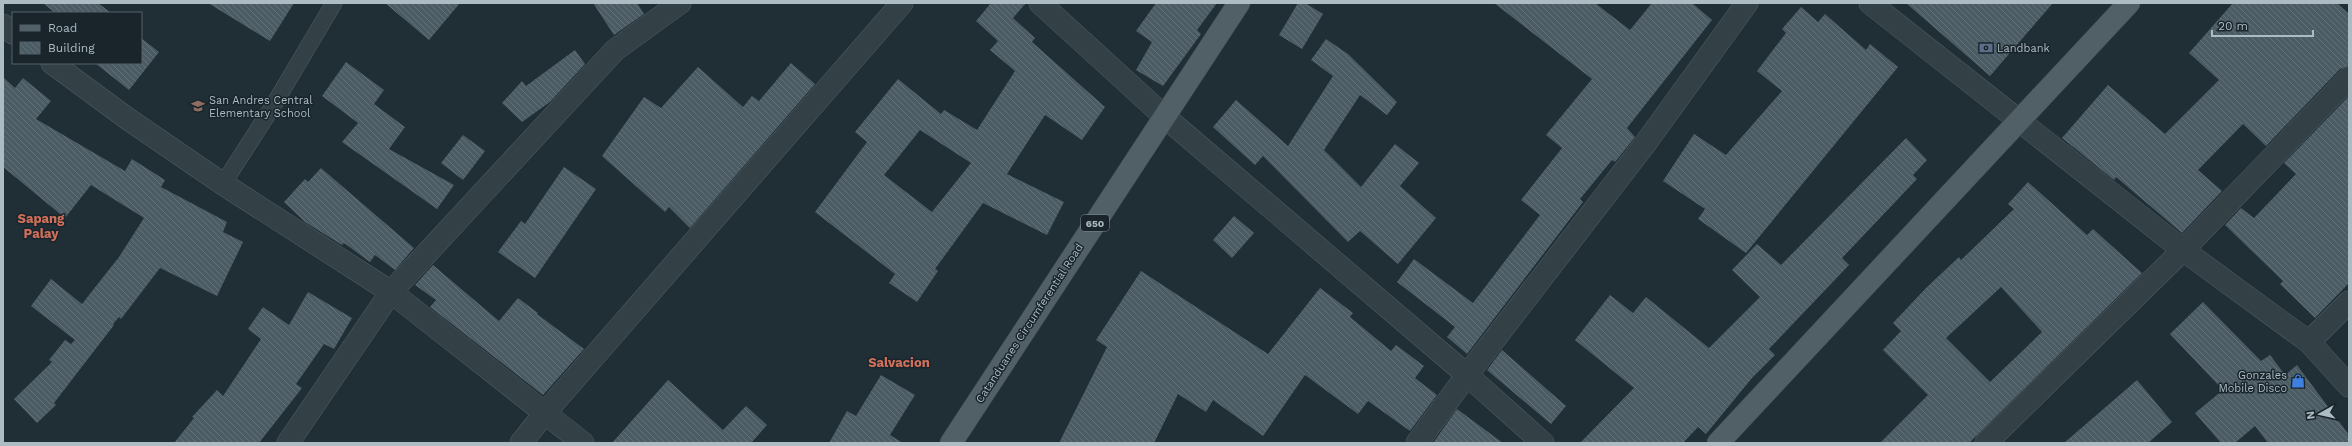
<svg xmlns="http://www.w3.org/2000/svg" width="2352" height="446" font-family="'Work Sans',sans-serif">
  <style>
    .building { fill: url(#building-back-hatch); fill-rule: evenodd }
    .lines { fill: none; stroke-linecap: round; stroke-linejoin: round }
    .lane-casing { stroke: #505e64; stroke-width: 17 }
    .street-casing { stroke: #505e64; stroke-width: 23 }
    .primary-casing { stroke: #3c4950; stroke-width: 23 }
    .lane { stroke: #334046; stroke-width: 16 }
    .street { stroke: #334046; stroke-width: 22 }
    .primary { stroke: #515f66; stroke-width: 22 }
    .labels { text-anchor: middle; stroke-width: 3; stroke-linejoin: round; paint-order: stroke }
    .shield { fill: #19252b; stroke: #818e95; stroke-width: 1 }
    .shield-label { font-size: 10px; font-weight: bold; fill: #adbbc3 }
    .poi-label { font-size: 11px; fill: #adbbc3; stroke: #19252b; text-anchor: start }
    .street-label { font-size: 11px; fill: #adbbc3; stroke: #19252b }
    .quarter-label { font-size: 13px; font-weight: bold; fill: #d0705b; stroke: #19252b }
  </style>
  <defs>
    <pattern id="building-back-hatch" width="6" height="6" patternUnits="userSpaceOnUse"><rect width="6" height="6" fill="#4b5c65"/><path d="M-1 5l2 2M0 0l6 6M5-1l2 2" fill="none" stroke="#627179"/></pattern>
  </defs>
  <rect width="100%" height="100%" fill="#202e36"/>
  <g class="building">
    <polygon points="43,3 98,3 111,13 55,13"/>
    <polygon points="208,3 294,3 270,41"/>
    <polygon points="385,3 460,3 429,40"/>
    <polygon points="593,3 637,3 644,14 614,35"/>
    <path d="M 991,3 L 1026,3 L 1013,18 L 1035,38 L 1032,42 L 1105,107 L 1082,140 L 1045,115 L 1007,174 L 1064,202 L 1047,235 L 983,203 L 935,269 L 938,271 L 917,302 L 889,283 L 895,274 L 815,212 L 867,142 L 855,132 L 898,79 L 941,114 L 944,110 L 977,130 L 1015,71 L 990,50 L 998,41 L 976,21 ZM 920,130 L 971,163 L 932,212 L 884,175 Z"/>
    <polygon points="1156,3 1217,3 1197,30 1201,34 1163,86 1136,70 1152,42 1136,31"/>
    <polygon points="1298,3 1305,3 1323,14 1302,49 1279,35"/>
    <polygon points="1494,3 1595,3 1630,30 1652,3 1692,3 1712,20 1627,128 1635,137 1615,162 1612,160 1580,199 1583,202 1467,354 1447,337 1455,327 1397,282 1414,259 1473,303 1540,215 1521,200 1562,148 1546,135 1592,79"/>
    <polygon points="1906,3 2053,3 1990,76"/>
    <polygon points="2233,3 2337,3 2349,14 2349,66 2340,69 2266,146 2243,124 2198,170 2222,191 2182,233 2116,177 2114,180 2062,138 2108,85 2165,134 2219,80 2189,53"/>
    <polygon points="1801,7 1818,22 1825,14 1866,50 1870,44 1898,67 1746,253 1698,219 1705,209 1663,181 1694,134 1726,155 1782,91 1757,71 1786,33 1782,29"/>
    <polygon points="141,38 159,52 129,90 95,63 141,63"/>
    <polygon points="1326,39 1348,54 1397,102 1387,115 1360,95 1324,150 1361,187 1395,144 1419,163 1400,186 1436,218 1398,264 1360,231 1348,242 1263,156 1255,165 1213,127 1236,100 1288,146 1333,76 1311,60"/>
    <polygon points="575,50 585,64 550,102 522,122 502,103 522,81 526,86"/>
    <polygon points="346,62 384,90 374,104 405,127 389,149 454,185 437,209 342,142 358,123 322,96"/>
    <polygon points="791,63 815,84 690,228 669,207 665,212 602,156 644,97 661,108 698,67 743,107 752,96 759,101"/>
    <polygon points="3,77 15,88 23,78 51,101 36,119 125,171 132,159 165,180 161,187 227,222 223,232 243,242 217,296 160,268 121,319 119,317 113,324 114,325 54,403 56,405 37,423 14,399 52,362 49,360 65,340 71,344 75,340 31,306 51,279 82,304 119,257 144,218 91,185 65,218 3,167"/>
    <polygon points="2349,96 2349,283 2315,318 2280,284 2283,281 2225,225 2241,208 2254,218 2296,174 2284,163"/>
    <polygon points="463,135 485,151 463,180 441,163"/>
    <polygon points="1906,138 1927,160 1913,175 1917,179 1842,258 1849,265 1769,349 1775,355 1752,378 1706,434 1698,427 1683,443 1580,443 1634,388 1575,340 1610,295 1633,313 1646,297 1709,348 1760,297 1732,270 1757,244 1781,265"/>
    <polygon points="564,167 596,189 535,278 498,252 521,221 525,224"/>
    <polygon points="321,168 414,248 395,270 375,255 370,262 344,243 342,245 305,222 284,202 305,179 308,182"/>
    <path d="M 2028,182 L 2087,235 L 2093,229 L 2142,273 L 1969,443 L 1880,443 L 1928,395 L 1883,350 L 1901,331 L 1893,323 L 1926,288 L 1959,257 L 1961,260 L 2014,209 L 2008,204 ZM 2001,287 L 2042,332 L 1990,382 L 1946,338 Z"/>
    <polygon points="1234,216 1254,233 1232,258 1213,240"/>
    <polygon points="433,265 499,321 518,298 538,313 537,314 584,349 543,395 430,307 436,300 415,285"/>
    <polygon points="1141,271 1268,354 1320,288 1353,313 1350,317 1391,351 1396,345 1424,366 1415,378 1437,395 1410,431 1368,401 1358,414 1305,375 1263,436 1213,400 1206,412 1178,394 1154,443 1059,443 1107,347 1096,340"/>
    <polygon points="308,292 352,318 334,349 324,344 296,384 302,388 259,443 174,443 194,418 192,417 217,390 223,396 261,339 248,329 263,307 289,325"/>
    <polygon points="2203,302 2261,361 2270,355 2285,375 2297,365 2349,435 2349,443 2268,443 2255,426 2235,443 2221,443 2195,413 2223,390 2170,334"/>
    <polygon points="1502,350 1566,406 1551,424 1487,370"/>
    <polygon points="881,375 915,395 890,435 903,443 829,443 847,411 856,416"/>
    <polygon points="668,380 723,430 746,406 767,425 751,443 612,443"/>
    <polygon points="2137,380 2172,422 2148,443 2064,443"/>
    <polygon points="1457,409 1503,443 1433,443"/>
  </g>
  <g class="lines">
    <g class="lane-casing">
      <polyline id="lane" points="223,184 273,106 334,3"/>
    </g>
    <g class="street-casing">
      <g id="street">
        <polyline points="1040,3 1165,117 1467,375 1543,443"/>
        <polyline points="1870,3 2183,250 2309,342 2349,386"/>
        <polyline points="3,25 13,33"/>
        <polyline points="52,63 128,119 223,184 391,292 583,443"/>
        <polyline points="2309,342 2349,302"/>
        <polyline points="288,443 391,292 615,50 680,3"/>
        <polyline points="521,443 544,414 902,3"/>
        <polyline points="1417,443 1467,375 1645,144 1747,3"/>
        <polyline points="1986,443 2183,250 2349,78"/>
      </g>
    </g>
    <g class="primary-casing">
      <g id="primary">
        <polyline points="951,443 1239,3"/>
        <polyline points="1718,443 2129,3"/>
      </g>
    </g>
    <use href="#lane" class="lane"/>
    <use href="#street" class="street"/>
    <use href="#primary" class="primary"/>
  </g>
  <defs>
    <g id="bank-bare" transform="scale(1.08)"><path d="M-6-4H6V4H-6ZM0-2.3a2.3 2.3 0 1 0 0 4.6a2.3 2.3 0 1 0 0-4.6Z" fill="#5c6f8a" stroke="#19252b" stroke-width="2.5" paint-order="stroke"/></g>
    <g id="school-bare" transform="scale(1.08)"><path d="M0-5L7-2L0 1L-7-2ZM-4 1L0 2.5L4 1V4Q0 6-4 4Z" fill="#8d6e63" stroke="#19252b" stroke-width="2.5" paint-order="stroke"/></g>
    <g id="shop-bare" transform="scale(1.08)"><path d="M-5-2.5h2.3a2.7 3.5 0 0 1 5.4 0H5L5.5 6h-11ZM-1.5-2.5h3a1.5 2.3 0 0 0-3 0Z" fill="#3f7fe0" stroke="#19252b" stroke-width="2.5" paint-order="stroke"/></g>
  </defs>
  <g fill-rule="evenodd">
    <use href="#bank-bare" x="1986" y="48"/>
    <use href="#school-bare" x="198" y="106"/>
    <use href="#shop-bare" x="2298" y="381"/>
  </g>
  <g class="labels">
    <rect class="shield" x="1081" y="215" width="28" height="16" rx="3"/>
    <g class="shield-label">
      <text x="1095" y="227">650</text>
    </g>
    <g class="poi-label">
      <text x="1997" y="52">Landbank</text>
      <text x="209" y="104">San Andres Central<tspan x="209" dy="13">Elementary School</tspan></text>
      <text x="2287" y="379" text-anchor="end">Gonzales<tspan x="2287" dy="13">Mobile Disco</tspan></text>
    </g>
    <g class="street-label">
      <text transform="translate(1029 323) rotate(-57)" y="4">Catanduanes Circumferential Road</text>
    </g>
    <g class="quarter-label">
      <text x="41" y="223">Sapang<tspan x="41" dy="15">Palay</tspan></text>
      <text x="899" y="367">Salvacion</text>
    </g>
  </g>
  <rect width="2352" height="446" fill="none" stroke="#adbbc3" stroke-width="8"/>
  <rect x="12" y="12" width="130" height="52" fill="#19252b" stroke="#546168"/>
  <rect x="20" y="25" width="20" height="6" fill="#515f66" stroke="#546168"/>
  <text x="48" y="32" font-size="12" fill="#adbbc3">Road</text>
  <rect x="20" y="42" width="20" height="12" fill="url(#building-back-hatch)" stroke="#546168"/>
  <text x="48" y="52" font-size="12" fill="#adbbc3">Building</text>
  <g transform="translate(2320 414) rotate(262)" stroke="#19252b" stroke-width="3" paint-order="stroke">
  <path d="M0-3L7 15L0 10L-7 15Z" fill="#adbbc3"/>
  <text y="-6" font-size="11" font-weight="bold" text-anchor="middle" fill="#adbbc3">N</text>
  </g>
  <path d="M2212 30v6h101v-6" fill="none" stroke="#adbbc3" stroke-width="2"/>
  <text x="2218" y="30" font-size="12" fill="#adbbc3" stroke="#19252b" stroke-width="3" paint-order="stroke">20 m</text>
</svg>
